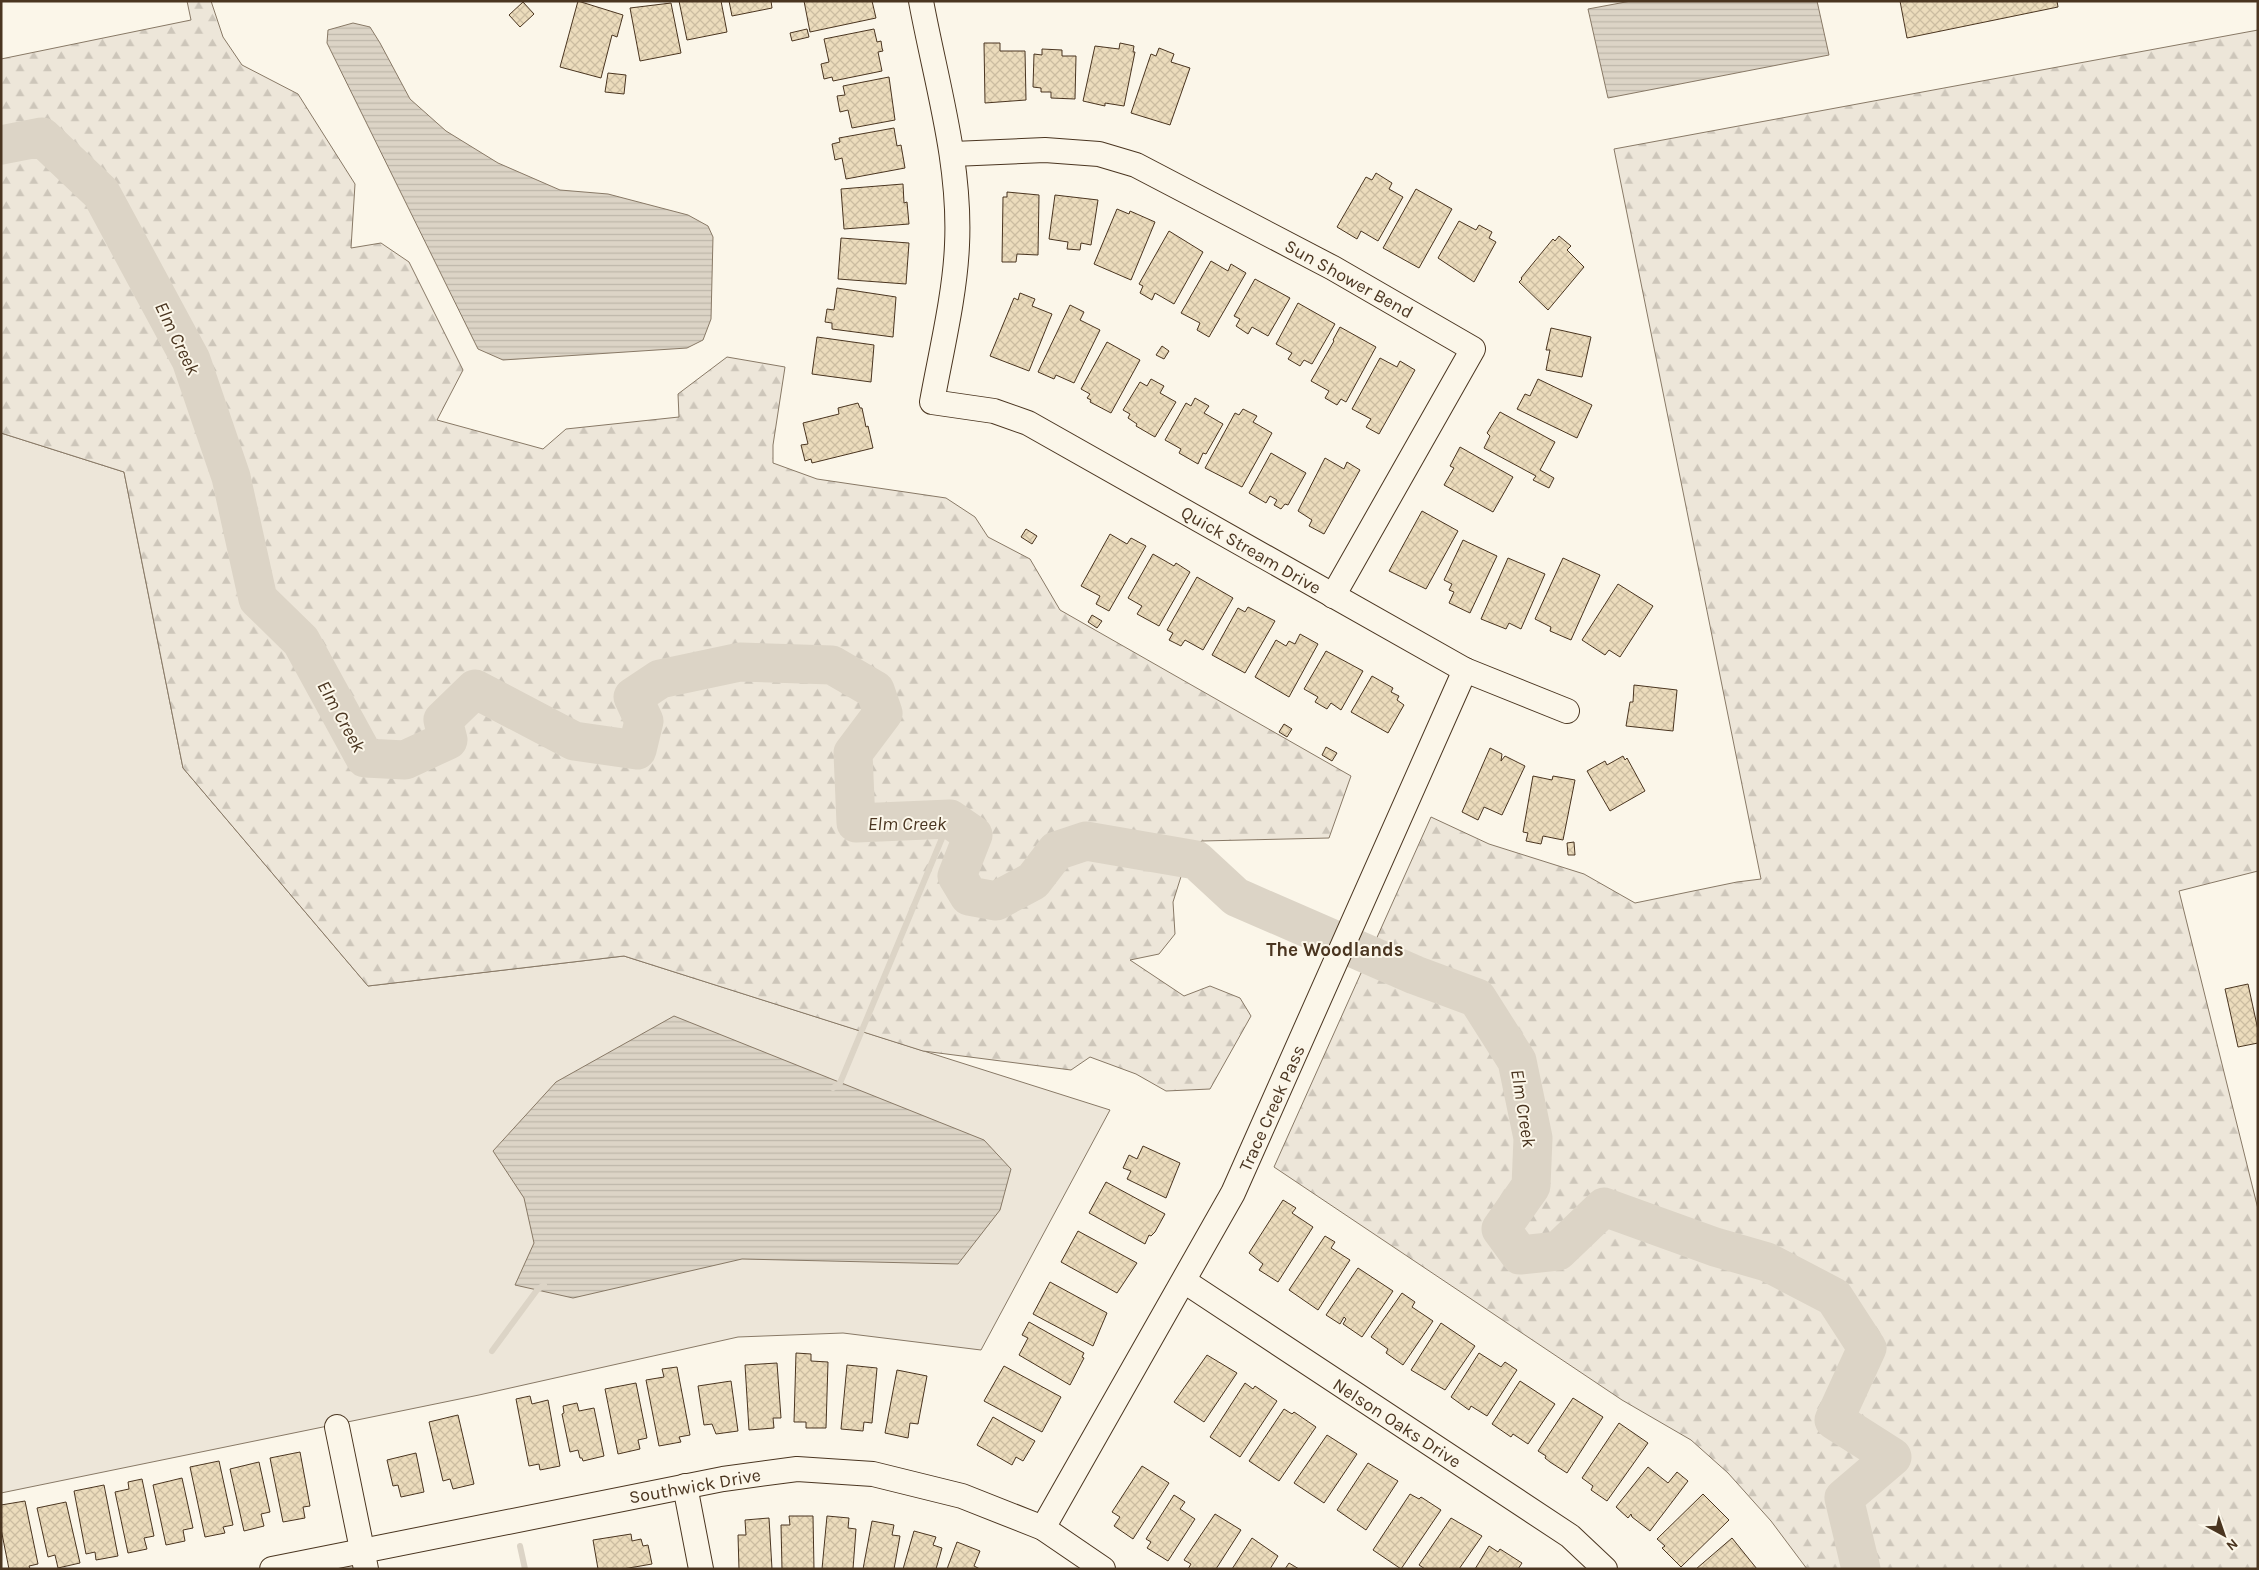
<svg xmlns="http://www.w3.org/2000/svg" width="2259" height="1570" font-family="Karla,sans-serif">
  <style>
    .grass { fill: #ede6d9; stroke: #887966 }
    .forest { fill: url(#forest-firs); stroke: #887966 }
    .water { fill: url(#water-rules); stroke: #887966 }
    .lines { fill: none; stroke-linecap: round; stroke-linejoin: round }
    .stream { stroke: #dcd4c6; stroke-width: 6 }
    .river { stroke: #dcd4c6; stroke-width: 39 }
    .building { fill: url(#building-cross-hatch); stroke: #4a3520 }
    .minor-casing { stroke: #4a3520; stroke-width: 26 }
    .minor { stroke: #fbf6e9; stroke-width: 24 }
    .labels { text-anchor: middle; stroke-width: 4; stroke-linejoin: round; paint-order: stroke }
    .street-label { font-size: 18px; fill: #4a3520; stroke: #fbf6e9 }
    .water-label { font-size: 19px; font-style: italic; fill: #4a3520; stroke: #fbf6e9 }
    .neighbourhood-label { font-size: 19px; font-weight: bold; fill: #4a3520; stroke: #fbf6e9 }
  </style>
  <defs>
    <pattern id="forest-firs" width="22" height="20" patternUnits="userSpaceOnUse" patternTransform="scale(1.25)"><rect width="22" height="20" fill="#ede6d9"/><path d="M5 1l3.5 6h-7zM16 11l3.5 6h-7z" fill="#cdc6ba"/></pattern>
    <pattern id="water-rules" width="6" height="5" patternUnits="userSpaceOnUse" patternTransform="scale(1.25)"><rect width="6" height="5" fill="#dcd4c6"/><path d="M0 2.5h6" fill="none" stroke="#beb7aa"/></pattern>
    <pattern id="building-cross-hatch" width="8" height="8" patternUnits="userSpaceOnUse" patternTransform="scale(1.25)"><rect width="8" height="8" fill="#ecdcbc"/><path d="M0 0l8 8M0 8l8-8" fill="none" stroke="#ccbda1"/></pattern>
  </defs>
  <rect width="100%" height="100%" fill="#fbf6e9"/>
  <polygon class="grass" points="1,433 124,472 183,768 368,986 624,956 1110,1110 981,1350 843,1333 738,1337 479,1395 1,1493"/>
  <g class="forest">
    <polygon points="187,1 211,1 223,37 242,65 298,94 355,184 351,248 381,243 409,262 463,370 437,420 543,449 566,429 679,417 678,394 727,357 785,367 773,445 773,463 817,479 946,498 975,517 988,537 1030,559 1060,610 1351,776 1329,838 1202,841 1190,848 1173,902 1175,934 1159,954 1130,960 1184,996 1210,986 1240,998 1251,1016 1210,1089 1166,1091 1136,1074 1090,1057 1071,1070 923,1051 624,956 368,986 183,768 124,472 1,433 1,59 191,20"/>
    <polygon points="2258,30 2258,871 2179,891 2258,1209 2258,1569 1807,1569 1771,1521 1728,1473 1691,1440 1622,1400 1274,1167 1431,817 1489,844 1584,874 1635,903 1737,882 1761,879 1614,149"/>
  </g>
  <g class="water">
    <polygon points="1631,1 1817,1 1829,55 1608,98 1588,9"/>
    <polygon points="353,23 370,27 380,43 410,99 446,131 498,163 560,190 608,194 688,215 708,226 713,237 711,319 703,340 687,348 503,360 478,349 327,43 328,30"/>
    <polygon points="674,1016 984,1140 1011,1169 1000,1210 958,1264 742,1259 573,1298 515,1285 534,1243 524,1198 493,1151 556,1082"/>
  </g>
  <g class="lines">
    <g class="stream">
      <polyline points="833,1088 840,1083 950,819"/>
      <polyline points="492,1351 537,1290 544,1285"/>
      <polyline points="520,1546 525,1569"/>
    </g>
    <polyline class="river" points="1,145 42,137 101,193 191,360 231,477 258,599 301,641 365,758 405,760 448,740 443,720 475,689 574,741 637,750 644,721 633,697 660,679 740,662 832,665 875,690 883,713 853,753 856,823 950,819 973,835 957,876 969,896 996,901 1033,881 1056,851 1086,841 1196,860 1236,897 1415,975 1477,998 1517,1061 1533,1138 1531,1186 1501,1229 1520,1255 1558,1251 1604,1207 1715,1247 1767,1262 1834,1297 1867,1348 1834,1420 1892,1457 1844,1498 1861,1569"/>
  </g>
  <g class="building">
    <polygon points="578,1 623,15 617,37 612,35 601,78 560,67"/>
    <polygon points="679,1 721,1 727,32 687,40"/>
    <polygon points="729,1 771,1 772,8 732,16"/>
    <polygon points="804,1 872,1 876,18 810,32"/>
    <polygon points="1900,1 2057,1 2058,7 1907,38"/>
    <polygon points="523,2 534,14 520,27 509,15"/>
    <polygon points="671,3 681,53 640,61 630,8"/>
    <polygon points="807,29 809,37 792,41 790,33"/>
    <polygon points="874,29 877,42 881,41 882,48 883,51 878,52 882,71 833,81 832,77 824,79 821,64 829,62 824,39"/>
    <polygon points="984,43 1000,43 1000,51 1025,51 1026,100 985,103"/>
    <polygon points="1120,43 1134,46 1133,52 1135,52 1124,106 1105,103 1105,106 1083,101 1095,46 1119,49"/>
    <polygon points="1159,48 1174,54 1171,62 1190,68 1170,125 1131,113 1151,54 1156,56"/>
    <polygon points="1042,49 1062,50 1062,56 1076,56 1075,99 1051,98 1051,92 1041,92 1041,88 1033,87 1034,54 1042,55"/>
    <polygon points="608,73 626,75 624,94 605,92"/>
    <polygon points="889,77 895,120 852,128 848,110 840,112 837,96 845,95 843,86"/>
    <polygon points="894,128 897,146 901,145 905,168 846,179 842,158 835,160 832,144 840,142 839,138"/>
    <polygon points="1376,173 1392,183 1389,189 1403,197 1378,241 1361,231 1357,239 1337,227 1366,177 1372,180"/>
    <polygon points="903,184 904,203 907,202 909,224 844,229 841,189"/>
    <polygon points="1416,189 1452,209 1419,268 1383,248"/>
    <polygon points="1007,192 1039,195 1038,255 1017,254 1016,262 1002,262 1003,197 1007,197"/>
    <polygon points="1055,195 1098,200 1091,245 1081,243 1080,250 1067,249 1068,242 1049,239"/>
    <polygon points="1117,209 1129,214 1130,211 1155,222 1131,280 1094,264"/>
    <polygon points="1459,221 1476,230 1479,225 1492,232 1489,238 1496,242 1474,282 1438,258"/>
    <polygon points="1169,231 1203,252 1174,304 1155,293 1152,300 1140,293 1143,286 1139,284"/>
    <polygon points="1559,236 1571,246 1567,250 1584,267 1548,310 1519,282 1522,279 1521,278 1553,239 1555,241"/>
    <polygon points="841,238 909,243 906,284 838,279"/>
    <polygon points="1211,261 1228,271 1231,264 1246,273 1209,337 1197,330 1200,323 1181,313"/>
    <polygon points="1255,279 1290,298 1268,336 1252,327 1248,334 1236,326 1240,319 1234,316"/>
    <polygon points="837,288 896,297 893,337 832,329 832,323 825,322 827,309 834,310"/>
    <polygon points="1020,293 1035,299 1032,306 1052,314 1029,371 990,356 1014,298 1018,300"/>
    <polygon points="1298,303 1335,324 1312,364 1304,360 1300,366 1288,359 1292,353 1276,344"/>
    <polygon points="1070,305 1084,312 1080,320 1100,330 1074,383 1056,375 1054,379 1038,372"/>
    <polygon points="1340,327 1376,347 1346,402 1341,399 1337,405 1325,398 1329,391 1311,381 1334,341 1333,340"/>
    <polygon points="1551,328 1591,337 1582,377 1546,370 1550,350 1546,350"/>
    <polygon points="817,337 874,345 871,382 812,374"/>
    <polygon points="1107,342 1140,360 1111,413 1090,402 1091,400 1087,398 1090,394 1081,389"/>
    <polygon points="1162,346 1169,351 1164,359 1156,355"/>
    <polygon points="1380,358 1397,367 1400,361 1415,370 1379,434 1366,427 1371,419 1352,409"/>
    <polygon points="1151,379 1164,386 1160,393 1176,402 1155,437 1136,426 1137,424 1128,418 1130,414 1123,410 1140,382 1147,386"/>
    <polygon points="1538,379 1592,405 1577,438 1517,409 1525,394 1530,396"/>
    <polygon points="1195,398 1209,406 1204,413 1223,424 1206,454 1203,453 1198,464 1179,453 1181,449 1165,440 1186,403 1191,406"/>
    <polygon points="858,403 860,408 862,408 866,427 868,426 873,448 812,463 811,459 805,461 801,445 808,444 803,423 839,414 838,408"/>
    <polygon points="1243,409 1257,416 1253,422 1272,433 1242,487 1205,468 1235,413 1239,415"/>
    <polygon points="1500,412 1555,442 1540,470 1554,478 1549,488 1533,480 1536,476 1484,448 1490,436 1487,433"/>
    <polygon points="1460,447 1513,477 1493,512 1444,485 1454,468 1450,466"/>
    <polygon points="1271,453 1306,473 1288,505 1285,504 1281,509 1274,505 1277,500 1270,496 1266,503 1249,493"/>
    <polygon points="1325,458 1344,469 1347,462 1360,470 1324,534 1309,526 1312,520 1298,511"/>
    <polygon points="1422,511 1458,531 1426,589 1389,571"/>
    <polygon points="1026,529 1037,536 1032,544 1021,537"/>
    <polygon points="1110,534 1127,544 1131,538 1146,546 1109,611 1096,604 1100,596 1081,586"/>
    <polygon points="1463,540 1497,556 1470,613 1449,603 1454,592 1449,590 1452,584 1444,580"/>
    <polygon points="1153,554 1174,566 1176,563 1190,572 1159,626 1137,614 1142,606 1128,598"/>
    <polygon points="1508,558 1545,574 1521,629 1509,623 1506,629 1481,619"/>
    <polygon points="1563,558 1600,575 1571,640 1550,631 1551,627 1535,619"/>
    <polygon points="1197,577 1233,598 1203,650 1185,640 1181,646 1169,640 1173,633 1167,630"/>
    <polygon points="1618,584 1653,606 1620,657 1609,650 1605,655 1582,640"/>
    <polygon points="1248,607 1275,621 1245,673 1212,655 1238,608 1245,612"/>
    <polygon points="1092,615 1102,621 1097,628 1088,622"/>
    <polygon points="1300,634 1318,644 1289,697 1255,677 1276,640 1286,646 1289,641 1295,644"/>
    <polygon points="1326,651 1363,671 1341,710 1331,703 1327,709 1315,702 1318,697 1304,689"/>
    <polygon points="1372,676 1393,688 1391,692 1399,696 1397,700 1404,705 1388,733 1351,712"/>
    <polygon points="1634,685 1677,690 1673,731 1626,726 1630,702 1633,702"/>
    <polygon points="1284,724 1292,729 1287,737 1279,732"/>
    <polygon points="1326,747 1337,753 1332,761 1322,755"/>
    <polygon points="1490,748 1502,754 1501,761 1505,756 1525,766 1502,815 1484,807 1478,820 1462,812"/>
    <polygon points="1623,756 1625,760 1627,758 1645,791 1610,811 1587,771 1605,761 1607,765"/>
    <polygon points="1533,776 1552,780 1553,776 1575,780 1563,840 1543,836 1541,844 1526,841 1528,833 1523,832"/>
    <polygon points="1574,842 1575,855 1568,855 1567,843"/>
    <polygon points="2248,984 2258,1030 2258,1043 2238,1047 2225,989"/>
    <polygon points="1143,1146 1180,1163 1166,1198 1127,1179 1131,1171 1123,1168 1129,1155 1137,1159"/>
    <polygon points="1106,1182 1165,1214 1155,1232 1151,1236 1149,1235 1145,1244 1089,1213"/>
    <polygon points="1283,1200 1296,1208 1292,1213 1313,1227 1278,1282 1259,1270 1263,1264 1249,1253"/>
    <polygon points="1078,1231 1137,1263 1117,1293 1061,1262"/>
    <polygon points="1325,1236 1335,1242 1331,1248 1350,1260 1318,1310 1289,1290"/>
    <polygon points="1358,1268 1393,1291 1362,1337 1343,1324 1346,1319 1344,1317 1340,1324 1326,1315"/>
    <polygon points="1050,1282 1107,1313 1093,1346 1033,1314"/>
    <polygon points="1402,1293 1415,1302 1412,1307 1433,1321 1403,1365 1386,1353 1388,1349 1371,1337"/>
    <polygon points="1029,1322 1084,1353 1082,1357 1084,1358 1070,1385 1019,1355 1028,1338 1022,1335"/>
    <polygon points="1441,1323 1475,1346 1445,1390 1411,1370"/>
    <polygon points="796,1353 811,1354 811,1361 828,1362 826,1428 806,1428 806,1422 794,1422"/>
    <polygon points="1479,1353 1501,1367 1505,1362 1517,1370 1487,1416 1471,1406 1469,1410 1451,1397"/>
    <polygon points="1207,1355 1237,1373 1204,1422 1174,1402"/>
    <polygon points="777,1363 781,1418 773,1418 774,1428 749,1430 745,1365"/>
    <polygon points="847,1365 877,1368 872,1423 864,1422 863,1431 841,1429"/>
    <polygon points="1004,1366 1061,1397 1042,1432 984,1401"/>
    <polygon points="677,1367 690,1435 679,1437 681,1442 659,1446 646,1380 664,1377 662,1369"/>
    <polygon points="897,1370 927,1376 918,1424 910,1423 908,1438 885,1433"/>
    <polygon points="731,1381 738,1431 716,1434 712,1424 704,1425 698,1386"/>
    <polygon points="1520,1381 1555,1404 1528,1444 1513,1434 1511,1437 1492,1424"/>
    <polygon points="636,1383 647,1438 638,1440 640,1449 618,1454 605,1389"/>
    <polygon points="1245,1383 1253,1389 1255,1386 1277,1401 1240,1457 1210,1437"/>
    <polygon points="530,1396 532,1404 548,1400 560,1466 540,1470 539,1464 529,1466 516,1399"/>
    <polygon points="1573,1398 1603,1417 1567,1473 1550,1462 1545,1458 1546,1456 1538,1451"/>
    <polygon points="577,1403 579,1411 594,1408 604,1456 583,1461 582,1458 580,1458 578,1450 570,1452 562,1414 564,1413 563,1406"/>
    <polygon points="1284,1409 1292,1414 1294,1412 1316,1427 1279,1481 1249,1461"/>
    <polygon points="458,1415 474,1484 453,1489 450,1479 443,1481 429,1422"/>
    <polygon points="993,1417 1035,1441 1023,1461 1016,1457 1012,1465 977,1445"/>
    <polygon points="1619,1423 1648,1443 1607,1501 1591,1490 1593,1486 1582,1478"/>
    <polygon points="1327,1435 1357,1454 1324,1503 1294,1483"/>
    <polygon points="300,1452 310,1506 303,1507 305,1518 283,1522 270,1458"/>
    <polygon points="416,1453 424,1492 401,1497 398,1485 393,1486 387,1460"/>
    <polygon points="219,1461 233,1525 223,1527 225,1533 205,1537 190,1467"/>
    <polygon points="259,1462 270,1512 261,1514 264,1526 244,1531 230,1469"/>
    <polygon points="1368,1463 1398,1481 1366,1530 1337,1510"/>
    <polygon points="1142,1466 1169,1483 1133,1539 1114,1526 1120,1517 1112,1512"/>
    <polygon points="1648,1467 1668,1483 1677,1472 1688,1481 1650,1531 1632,1517 1631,1514 1628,1518 1616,1507"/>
    <polygon points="182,1478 193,1528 183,1530 185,1541 166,1545 153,1485"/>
    <polygon points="142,1479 154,1536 144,1538 147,1549 128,1553 115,1492 129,1489 128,1482"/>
    <polygon points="104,1485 118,1556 96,1560 95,1552 86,1554 74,1491"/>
    <polygon points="1410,1494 1419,1499 1421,1497 1441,1510 1401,1569 1373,1550"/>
    <polygon points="1703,1494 1729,1520 1681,1567 1662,1548 1665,1546 1657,1539"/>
    <polygon points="1174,1495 1185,1502 1180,1509 1195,1519 1168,1561 1147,1548 1151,1542 1146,1539"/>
    <polygon points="25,1501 38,1564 29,1566 30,1569 9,1569 1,1529 1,1505"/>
    <polygon points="66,1502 80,1563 58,1568 55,1555 48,1557 37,1508"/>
    <polygon points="1215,1514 1241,1530 1216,1569 1188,1569 1191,1564 1184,1560"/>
    <polygon points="789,1516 813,1516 814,1569 782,1569 781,1525 790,1525"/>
    <polygon points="827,1516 849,1518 848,1528 856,1529 853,1569 822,1569"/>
    <polygon points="769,1518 772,1569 739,1569 738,1535 746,1535 745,1520"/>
    <polygon points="1451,1518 1482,1536 1459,1569 1425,1569 1419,1565"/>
    <polygon points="872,1521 894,1525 892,1535 900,1536 894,1569 863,1569"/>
    <polygon points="914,1531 936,1537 933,1545 942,1548 936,1569 903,1569"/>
    <polygon points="631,1534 632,1541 641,1539 643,1546 648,1545 652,1564 623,1569 598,1569 593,1540"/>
    <polygon points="1252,1538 1278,1556 1270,1569 1232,1569"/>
    <polygon points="1732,1538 1757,1569 1696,1569"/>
    <polygon points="957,1542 980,1551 974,1566 980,1569 947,1569"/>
    <polygon points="1489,1546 1498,1552 1500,1549 1522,1563 1518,1569 1475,1569"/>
    <polygon points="1289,1563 1299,1569 1285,1569"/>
  </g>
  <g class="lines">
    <g class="minor-casing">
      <g id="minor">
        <path d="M 921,1 C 936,82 961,162 957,245 C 955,295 941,352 932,402 L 994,411 L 1028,423 L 1465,670 L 1567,711"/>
        <polyline points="953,154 1045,150 1099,154 1136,165 1333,268 1473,349 1333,596"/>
        <polyline points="1184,1281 1570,1536 1605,1569"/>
        <polyline points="337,1427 366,1569"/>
        <polyline points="685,1486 701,1569"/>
        <polyline points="1043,1528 1233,1193 1465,670"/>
        <polyline points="272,1569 723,1479 797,1469 873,1474 962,1496 1043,1528 1103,1569"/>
      </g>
    </g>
    <use href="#minor" class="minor"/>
  </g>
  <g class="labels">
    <g class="street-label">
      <text transform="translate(1349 279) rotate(29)" y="6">Sun Shower Bend</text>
      <text transform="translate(1251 550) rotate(30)" y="6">Quick Stream Drive</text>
      <text transform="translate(1272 1108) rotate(-66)" y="6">Trace Creek Pass</text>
      <text transform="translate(1397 1423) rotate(33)" y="6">Nelson Oaks Drive</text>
      <text transform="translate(695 1486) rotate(-10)" y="6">Southwick Drive</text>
    </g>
    <g class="water-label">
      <text transform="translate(178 338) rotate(64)" y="7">Elm Creek</text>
      <text transform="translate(342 716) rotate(61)" y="7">Elm Creek</text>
      <text x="907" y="830">Elm Creek</text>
      <text transform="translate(1524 1108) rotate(81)" y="7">Elm Creek</text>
    </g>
    <g class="neighbourhood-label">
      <text x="1335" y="956">The Woodlands</text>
    </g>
  </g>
  <rect width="2259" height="1570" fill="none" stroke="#4a3520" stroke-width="5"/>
  <g transform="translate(2224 1535) rotate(140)" stroke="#fbf6e9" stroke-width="4" paint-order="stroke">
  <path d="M0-4L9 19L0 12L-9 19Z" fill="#4a3520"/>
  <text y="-8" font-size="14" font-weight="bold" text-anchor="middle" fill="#4a3520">N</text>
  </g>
</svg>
